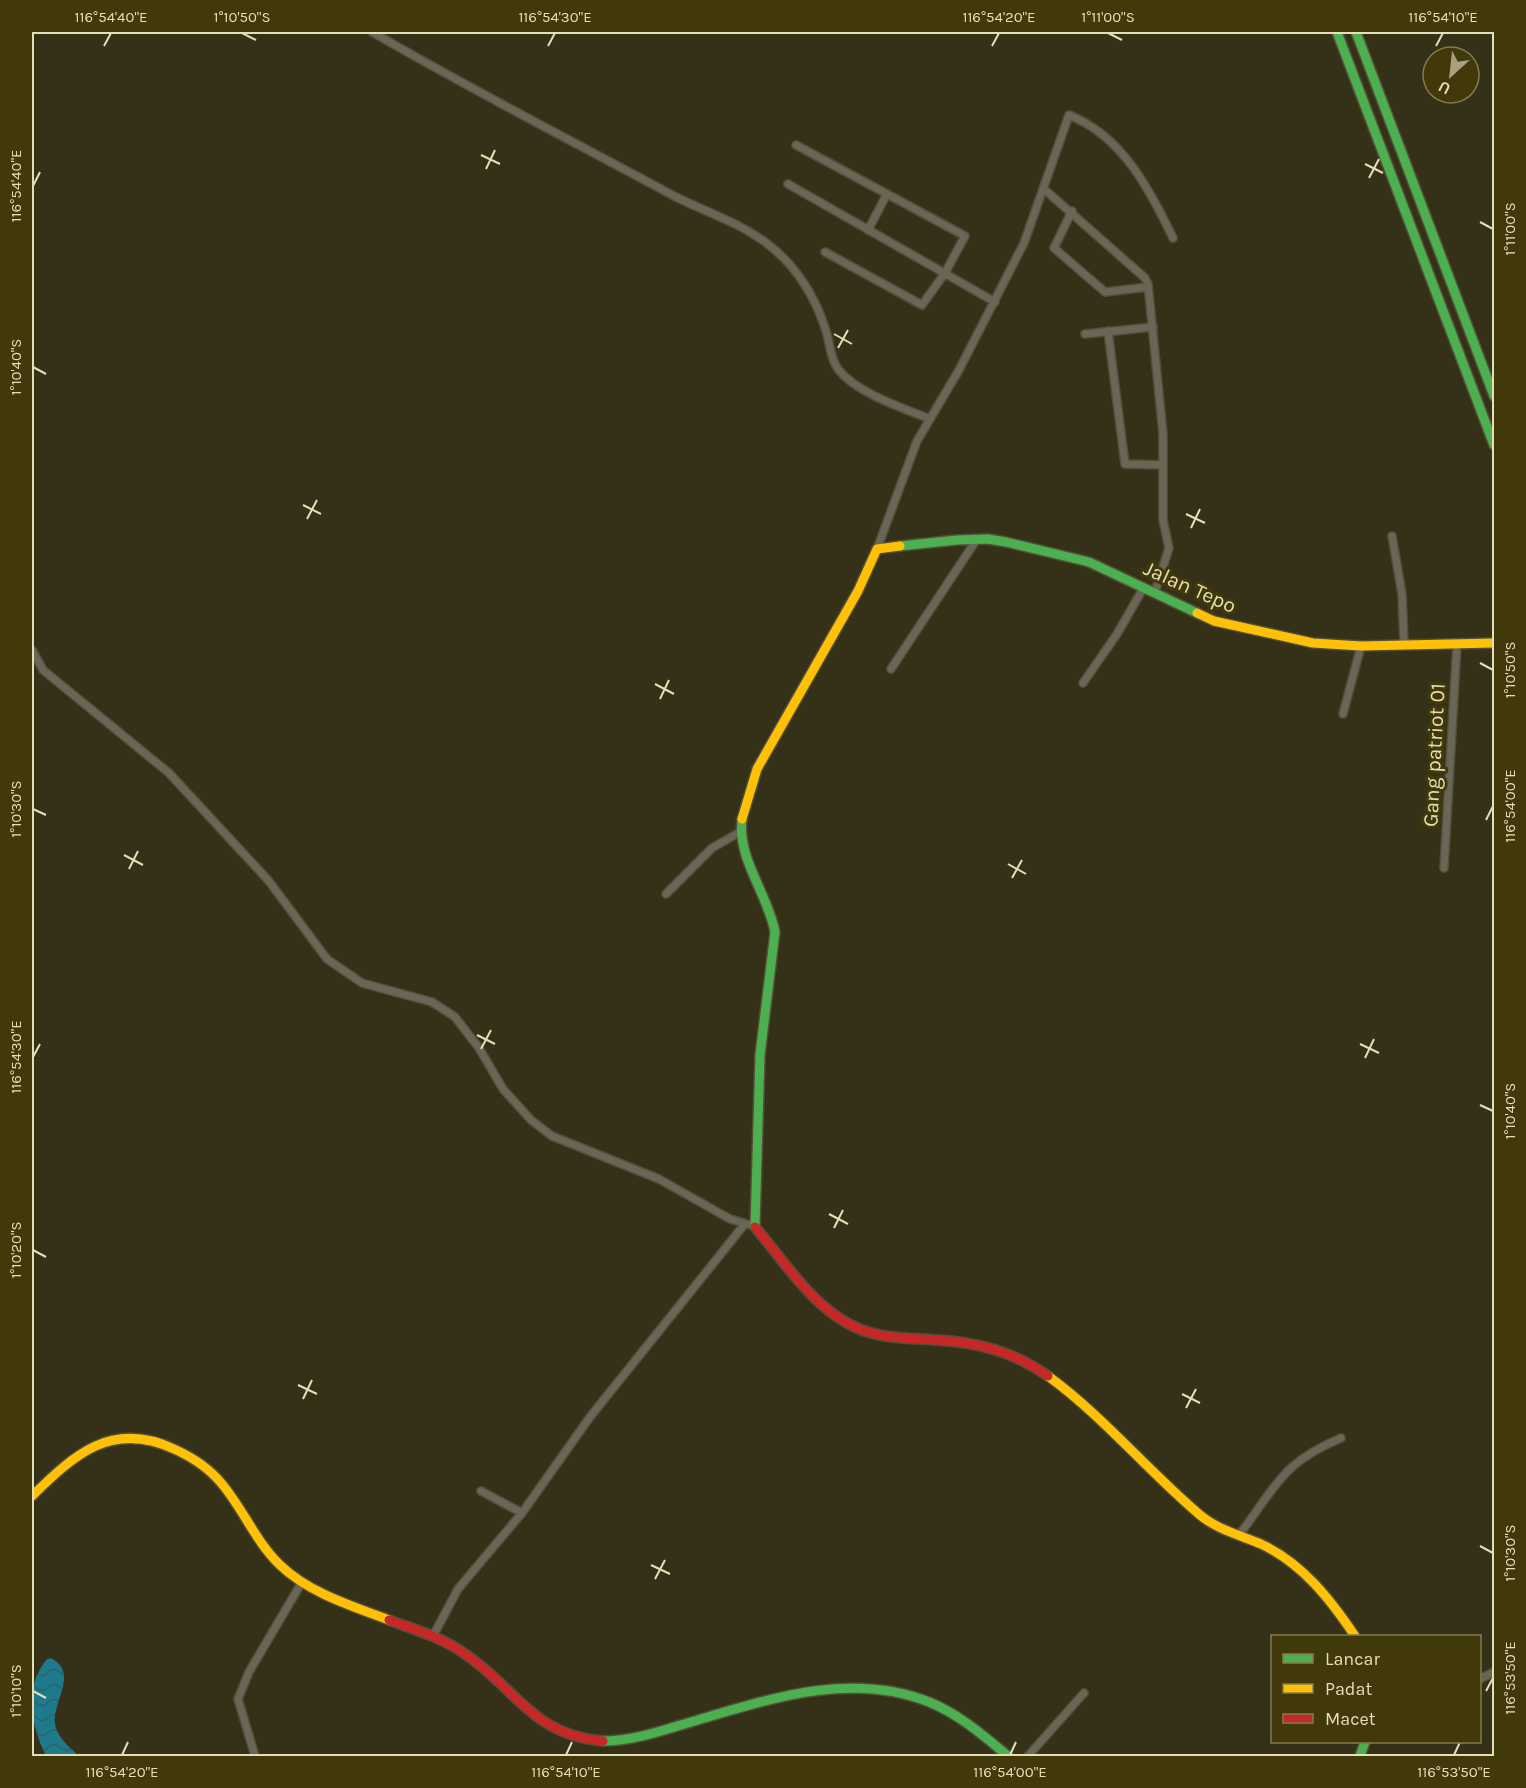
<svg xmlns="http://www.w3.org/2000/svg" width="1526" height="1788" font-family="Karla,sans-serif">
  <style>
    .water { fill: url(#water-waves) }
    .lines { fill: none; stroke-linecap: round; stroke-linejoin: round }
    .street-casing { stroke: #524e37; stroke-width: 10 }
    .fast-casing { stroke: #524e37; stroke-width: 12 }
    .slow-casing { stroke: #524e37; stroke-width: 12 }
    .jam-casing { stroke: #524e37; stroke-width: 12 }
    .street { stroke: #696657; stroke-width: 7 }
    .fast { stroke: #4caf50; stroke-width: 9 }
    .slow { stroke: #ffc107; stroke-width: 9 }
    .jam { stroke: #c62828; stroke-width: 9 }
    .ticks { fill: none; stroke: #e6deb7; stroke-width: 2 }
    .labels { text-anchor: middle; stroke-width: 6; stroke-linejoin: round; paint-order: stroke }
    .street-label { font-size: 21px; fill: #e6deb7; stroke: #42390b }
    .neatline { fill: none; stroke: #e6deb7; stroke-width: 2 }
    .ticks-label { font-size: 15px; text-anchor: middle; fill: #e6deb7 }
  </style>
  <defs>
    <pattern id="water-waves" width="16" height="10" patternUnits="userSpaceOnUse" patternTransform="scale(1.5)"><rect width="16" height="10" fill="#1d7a8c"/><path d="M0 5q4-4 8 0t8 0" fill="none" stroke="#2f6166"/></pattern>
  </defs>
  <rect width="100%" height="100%" fill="#353118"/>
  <path class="water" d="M 51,1658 C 79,1673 53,1701 55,1723 C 56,1736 70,1748 79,1756 L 46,1756 C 31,1725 23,1688 47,1659 Z"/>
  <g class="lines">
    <g class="street-casing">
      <g id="street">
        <path d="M 372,32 C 472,90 574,142 676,197 C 706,212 738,222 765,242 C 795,264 815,296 826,331 C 830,343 830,358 838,369 C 856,393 903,408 930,419"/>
        <polyline points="796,145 965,236 945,273 922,305 825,252"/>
        <polyline points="788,184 995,302"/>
        <polyline points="1044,189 1145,278 1148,284 1163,434 1163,520 1169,548 1155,592"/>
        <polyline points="1072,211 1054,248 1105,292 1148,287"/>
        <polyline points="868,230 887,194"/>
        <polyline points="1108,331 1125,464 1163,465"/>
        <polyline points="1085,334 1153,327"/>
        <polyline points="1392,536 1402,594 1404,644"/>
        <path d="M 877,549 L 917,441 L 959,370 L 1024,243 L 1069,115 C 1122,136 1149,188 1173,238"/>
        <polyline points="32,650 43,670 169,773 268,880 327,959 362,983 432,1002 455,1017 479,1048 503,1089 531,1120 552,1136 659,1179 730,1219 754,1226"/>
        <polyline points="891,669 977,539"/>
        <polyline points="1083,683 1117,634 1144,587"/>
        <polyline points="1343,714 1361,646"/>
        <polyline points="1444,868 1457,644"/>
        <polyline points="666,894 712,848 740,832"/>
        <polyline points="481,1491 522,1513"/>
        <path d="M 1239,1535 C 1276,1487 1281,1463 1341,1438"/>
        <polyline points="433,1636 458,1589 522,1513 590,1417 744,1225"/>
        <polyline points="1480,1679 1494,1672"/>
        <polyline points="255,1756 238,1699 249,1672 302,1582"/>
        <polyline points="1028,1756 1084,1693"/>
      </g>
    </g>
    <g class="fast-casing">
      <g id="fast">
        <polyline points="1337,32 1494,445"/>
        <polyline points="1356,32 1494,396"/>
        <polyline points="900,546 957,540 988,539 1006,542 1089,562 1197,613"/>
        <path d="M 742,819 C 737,859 768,894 775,932 L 760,1055 L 755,1227"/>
        <path d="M 603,1741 C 637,1741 669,1728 701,1719 C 775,1697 854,1672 929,1702 C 959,1714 984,1736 1008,1756"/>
        <polyline points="1360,1756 1365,1742"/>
      </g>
    </g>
    <g class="slow-casing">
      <g id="slow">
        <polyline points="1197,613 1214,621 1313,643 1361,646 1494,643"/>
        <polyline points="742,819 757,769 858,591 877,549 900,546"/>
        <path d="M 1048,1376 C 1104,1417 1147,1470 1200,1515 C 1218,1530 1240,1535 1261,1544 C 1303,1564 1330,1599 1355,1636"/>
        <path d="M 32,1496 C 75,1454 112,1420 174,1449 C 192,1457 209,1468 222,1484 C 243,1509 256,1542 280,1565 C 309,1593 352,1606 389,1620"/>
      </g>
    </g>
    <g class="jam-casing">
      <g id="jam">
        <path d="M 755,1227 C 784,1261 813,1308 855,1327 C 880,1339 909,1338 936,1340 C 978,1342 1014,1352 1048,1376"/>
        <path d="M 389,1620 C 415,1630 442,1637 465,1654 C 517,1689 532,1735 603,1741"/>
      </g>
    </g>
    <use href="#street" class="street"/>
    <use href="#fast" class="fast"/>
    <use href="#slow" class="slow"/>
    <use href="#jam" class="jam"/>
  </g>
  <path class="ticks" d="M 242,33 L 256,40M 1108,33 L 1122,40M 104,46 L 111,33M 548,46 L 555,33M 992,46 L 999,33M 1436,46 L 1443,33M 481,155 L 500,164M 1365,164 L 1383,173M 486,169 L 495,150M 1369,178 L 1379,159M 33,186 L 40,172M 1480,222 L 1493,229M 834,334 L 852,344M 838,348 L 848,330M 33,367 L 46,374M 303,505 L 321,514M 1186,514 L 1205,523M 307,519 L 317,500M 1191,528 L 1200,509M 1480,663 L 1493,670M 655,684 L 674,694M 660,699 L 669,680M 33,809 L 46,815M 1486,820 L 1493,806M 124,855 L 143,865M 1008,864 L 1026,874M 129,869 L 138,851M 1012,878 L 1022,860M 477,1035 L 495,1044M 1360,1044 L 1379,1053M 481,1049 L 491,1030M 33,1057 L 40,1044M 1365,1058 L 1374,1039M 1480,1105 L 1493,1111M 829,1214 L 848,1224M 834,1228 L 843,1210M 33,1250 L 46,1257M 298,1385 L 317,1394M 1182,1394 L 1200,1403M 303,1399 L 312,1380M 1186,1408 L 1196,1389M 1480,1546 L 1493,1553M 651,1565 L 670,1574M 655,1579 L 665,1560M 33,1691 L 46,1698M 1486,1691 L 1493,1678M 122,1755 L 128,1742M 566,1755 L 572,1742M 1010,1755 L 1016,1742M 1454,1755 L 1460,1742"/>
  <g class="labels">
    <g class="street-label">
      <text transform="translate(1190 587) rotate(24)" y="7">Jalan Tepo</text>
      <text transform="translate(1434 755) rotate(-87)" y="7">Gang patriot 01</text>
    </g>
  </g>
  <rect width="1526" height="1788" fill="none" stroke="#42390b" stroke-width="66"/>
  <rect x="1271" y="1635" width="210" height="108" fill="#42390b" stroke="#847b50" stroke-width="1.5"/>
  <rect x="1283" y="1654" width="30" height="9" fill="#4caf50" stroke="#847b50" stroke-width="1.5"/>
  <text x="1325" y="1665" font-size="18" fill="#e6deb7">Lancar</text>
  <rect x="1283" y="1684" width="30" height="9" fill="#ffc107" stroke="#847b50" stroke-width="1.5"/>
  <text x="1325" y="1695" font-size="18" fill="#e6deb7">Padat</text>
  <rect x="1283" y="1714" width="30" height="9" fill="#c62828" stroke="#847b50" stroke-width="1.5"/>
  <text x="1325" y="1725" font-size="18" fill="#e6deb7">Macet</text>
  <g transform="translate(1451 75) rotate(207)"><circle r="28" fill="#42390b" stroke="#847b50" stroke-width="1.5"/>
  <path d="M0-4.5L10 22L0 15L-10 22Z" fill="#a8a17f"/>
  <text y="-9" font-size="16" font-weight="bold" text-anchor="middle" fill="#e6deb7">U</text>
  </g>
  <rect x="33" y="33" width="1460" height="1722" class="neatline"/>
  <g class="ticks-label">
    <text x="111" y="22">116°54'40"E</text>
    <text x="242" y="22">1°10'50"S</text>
    <text x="555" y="22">116°54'30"E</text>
    <text x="999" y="22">116°54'20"E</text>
    <text x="1108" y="22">1°11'00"S</text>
    <text x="1443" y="22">116°54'10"E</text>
    <text transform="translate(16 186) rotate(-90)" y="5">116°54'40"E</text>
    <text transform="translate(1510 229) rotate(-90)" y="5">1°11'00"S</text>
    <text transform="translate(16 367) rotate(-90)" y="5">1°10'40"S</text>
    <text transform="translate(1510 670) rotate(-90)" y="5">1°10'50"S</text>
    <text transform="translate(1510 806) rotate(-90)" y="5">116°54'00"E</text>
    <text transform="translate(16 809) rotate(-90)" y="5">1°10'30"S</text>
    <text transform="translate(16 1057) rotate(-90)" y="5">116°54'30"E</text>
    <text transform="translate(1510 1111) rotate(-90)" y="5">1°10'40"S</text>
    <text transform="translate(16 1250) rotate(-90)" y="5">1°10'20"S</text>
    <text transform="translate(1510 1553) rotate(-90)" y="5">1°10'30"S</text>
    <text transform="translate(1510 1678) rotate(-90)" y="5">116°53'50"E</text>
    <text transform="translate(16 1691) rotate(-90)" y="5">1°10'10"S</text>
    <text x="122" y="1777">116°54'20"E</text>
    <text x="566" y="1777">116°54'10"E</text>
    <text x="1010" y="1777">116°54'00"E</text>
    <text x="1454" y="1777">116°53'50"E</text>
  </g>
</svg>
